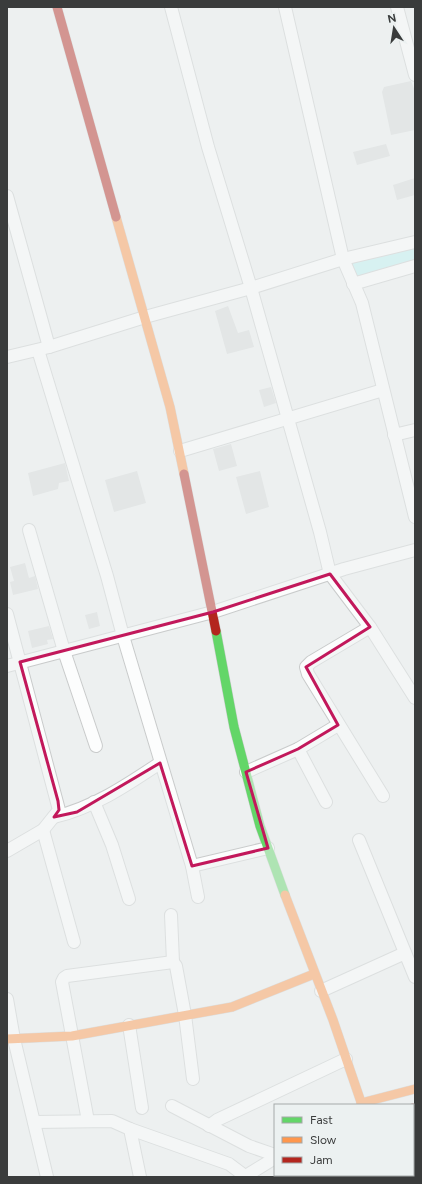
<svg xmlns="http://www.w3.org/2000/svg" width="422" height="1184" font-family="Figtree,sans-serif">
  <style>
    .green { fill: #bdf1f2 }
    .building { fill: #d7d9d9 }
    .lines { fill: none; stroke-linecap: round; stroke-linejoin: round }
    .street-casing { stroke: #c9cbcb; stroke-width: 14 }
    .fast-casing { stroke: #c9cbcb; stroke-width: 10 }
    .slow-casing { stroke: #c9cbcb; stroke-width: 10 }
    .jam-casing { stroke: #c9cbcb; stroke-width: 10 }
    .street { stroke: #fcfdfd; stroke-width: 12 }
    .fast { stroke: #63d668; stroke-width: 9 }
    .slow { stroke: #ff974d; stroke-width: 9 }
    .jam { stroke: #b3261e; stroke-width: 9 }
    .marked { fill: none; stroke: #c2185b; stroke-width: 3; stroke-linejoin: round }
  </style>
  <rect width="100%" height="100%" fill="#edf0f0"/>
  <polygon class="green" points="415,242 415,266 353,284 350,257"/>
  <g class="building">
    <polygon points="411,81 415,91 415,130 391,135 382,92 384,87"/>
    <polygon points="386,144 390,156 357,165 353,152"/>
    <polygon points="415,178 415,195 397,200 393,185"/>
    <polygon points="228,306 238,333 249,330 254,347 227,354 215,311"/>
    <polygon points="271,387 276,403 264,407 259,390"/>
    <polygon points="231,444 237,466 219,471 213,449"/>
    <polygon points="65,463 69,481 59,483 58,489 33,496 28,473"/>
    <polygon points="137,471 146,503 114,512 105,480"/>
    <polygon points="260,471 269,507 246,514 236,477"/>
    <polygon points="25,563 29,578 35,576 38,589 13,595 10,582 14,581 10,567"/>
    <polygon points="97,612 100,626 89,629 85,615"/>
    <polygon points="49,626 53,639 47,640 48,644 32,648 28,631"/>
  </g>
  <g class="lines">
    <g class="street-casing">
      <g id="street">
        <polyline points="171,7 208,147 251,288 320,532 330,574 370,627 415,698"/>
        <polyline points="285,7 343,259 362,303 415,517"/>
        <polyline points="397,7 415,75"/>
        <polyline points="7,196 49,347"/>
        <polyline points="353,284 415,266"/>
        <polyline points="38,350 107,576 123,636 192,866 198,897"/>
        <polyline points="7,357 49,347 145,317 251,288 343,259 415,242"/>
        <polyline points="394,435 415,430"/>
        <polyline points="180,451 383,390"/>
        <polyline points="29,530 64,651 96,746"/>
        <polyline points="7,614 59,810 43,830 7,851"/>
        <polyline points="370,627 311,662 306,667 308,674 383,796"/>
        <polyline points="7,666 213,612 344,569 415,550"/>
        <polyline points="298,749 326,802"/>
        <polyline points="246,772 298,749 338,725"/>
        <polyline points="94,802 112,845 129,899"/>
        <path d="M 54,817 C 93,808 127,785 160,763"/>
        <polyline points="43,830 74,942"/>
        <polyline points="359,840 415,977"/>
        <polyline points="192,866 268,848"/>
        <polyline points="171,915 173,962"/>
        <polyline points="321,991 405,953"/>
        <polyline points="7,999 14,1039 47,1177"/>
        <polyline points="129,1025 142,1108"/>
        <polyline points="172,1106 249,1146 275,1155"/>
        <polyline points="88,1121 62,982 64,978 67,976 173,962 176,966 185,1015 193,1079"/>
        <polyline points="34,1122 112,1121 130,1129 140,1177"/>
        <polyline points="209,1126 217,1120 346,1059"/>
        <polyline points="130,1129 229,1164 241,1173 244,1177"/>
        <polyline points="286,1175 286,1177"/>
        <polyline points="244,1177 275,1158"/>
      </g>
    </g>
    <g class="fast-casing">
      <g id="fast">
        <polyline points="216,631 234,727 260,826 285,895"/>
        <polyline points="383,1175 384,1177"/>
      </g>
    </g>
    <g class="slow-casing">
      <g id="slow">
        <polyline points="116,217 170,407 184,474"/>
        <polyline points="285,895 333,1020 362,1105"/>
        <polyline points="7,1039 72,1036 232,1007 314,974"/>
        <polyline points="361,1103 415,1089"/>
      </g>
    </g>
    <g class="jam-casing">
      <g id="jam">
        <polyline points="57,7 116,217"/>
        <polyline points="184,474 216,631"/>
        <polyline points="413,1108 415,1108"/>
      </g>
    </g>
    <use href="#street" class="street"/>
    <use href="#fast" class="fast"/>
    <use href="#slow" class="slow"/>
    <use href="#jam" class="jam"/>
  </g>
  <path d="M0 0H422V1184H0ZM 330,574 L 370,627 L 306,667 L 338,725 L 298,749 L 246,772 L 268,848 L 192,866 L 160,763 L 77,812 L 54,817 L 59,810 L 58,801 L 20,662 L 213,612 Z" fill="#edf0f0" fill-opacity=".55" fill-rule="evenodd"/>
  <path class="marked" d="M 330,574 L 370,627 L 306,667 L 338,725 L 298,749 L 246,772 L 268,848 L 192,866 L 160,763 L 77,812 L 54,817 L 59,810 L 58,801 L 20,662 L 213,612 Z"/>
  <rect width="422" height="1184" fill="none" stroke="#3a3c3c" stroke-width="16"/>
  <rect x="274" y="1104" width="140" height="72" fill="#ecf1f1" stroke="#a5a9a9"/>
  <rect x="282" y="1117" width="20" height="6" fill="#63d668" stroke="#a5a9a9"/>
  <text x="310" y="1124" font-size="12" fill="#3a3c3c">Fast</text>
  <rect x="282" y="1137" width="20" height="6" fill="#ff974d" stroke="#a5a9a9"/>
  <text x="310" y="1144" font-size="12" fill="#3a3c3c">Slow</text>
  <rect x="282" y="1157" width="20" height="6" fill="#b3261e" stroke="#a5a9a9"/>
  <text x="310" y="1164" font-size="12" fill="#3a3c3c">Jam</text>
  <g transform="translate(394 28) rotate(348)" stroke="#ecf1f1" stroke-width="3" paint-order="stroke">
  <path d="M0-3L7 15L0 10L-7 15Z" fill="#3a3c3c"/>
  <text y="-6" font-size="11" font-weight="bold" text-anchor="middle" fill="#3a3c3c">N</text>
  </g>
</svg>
